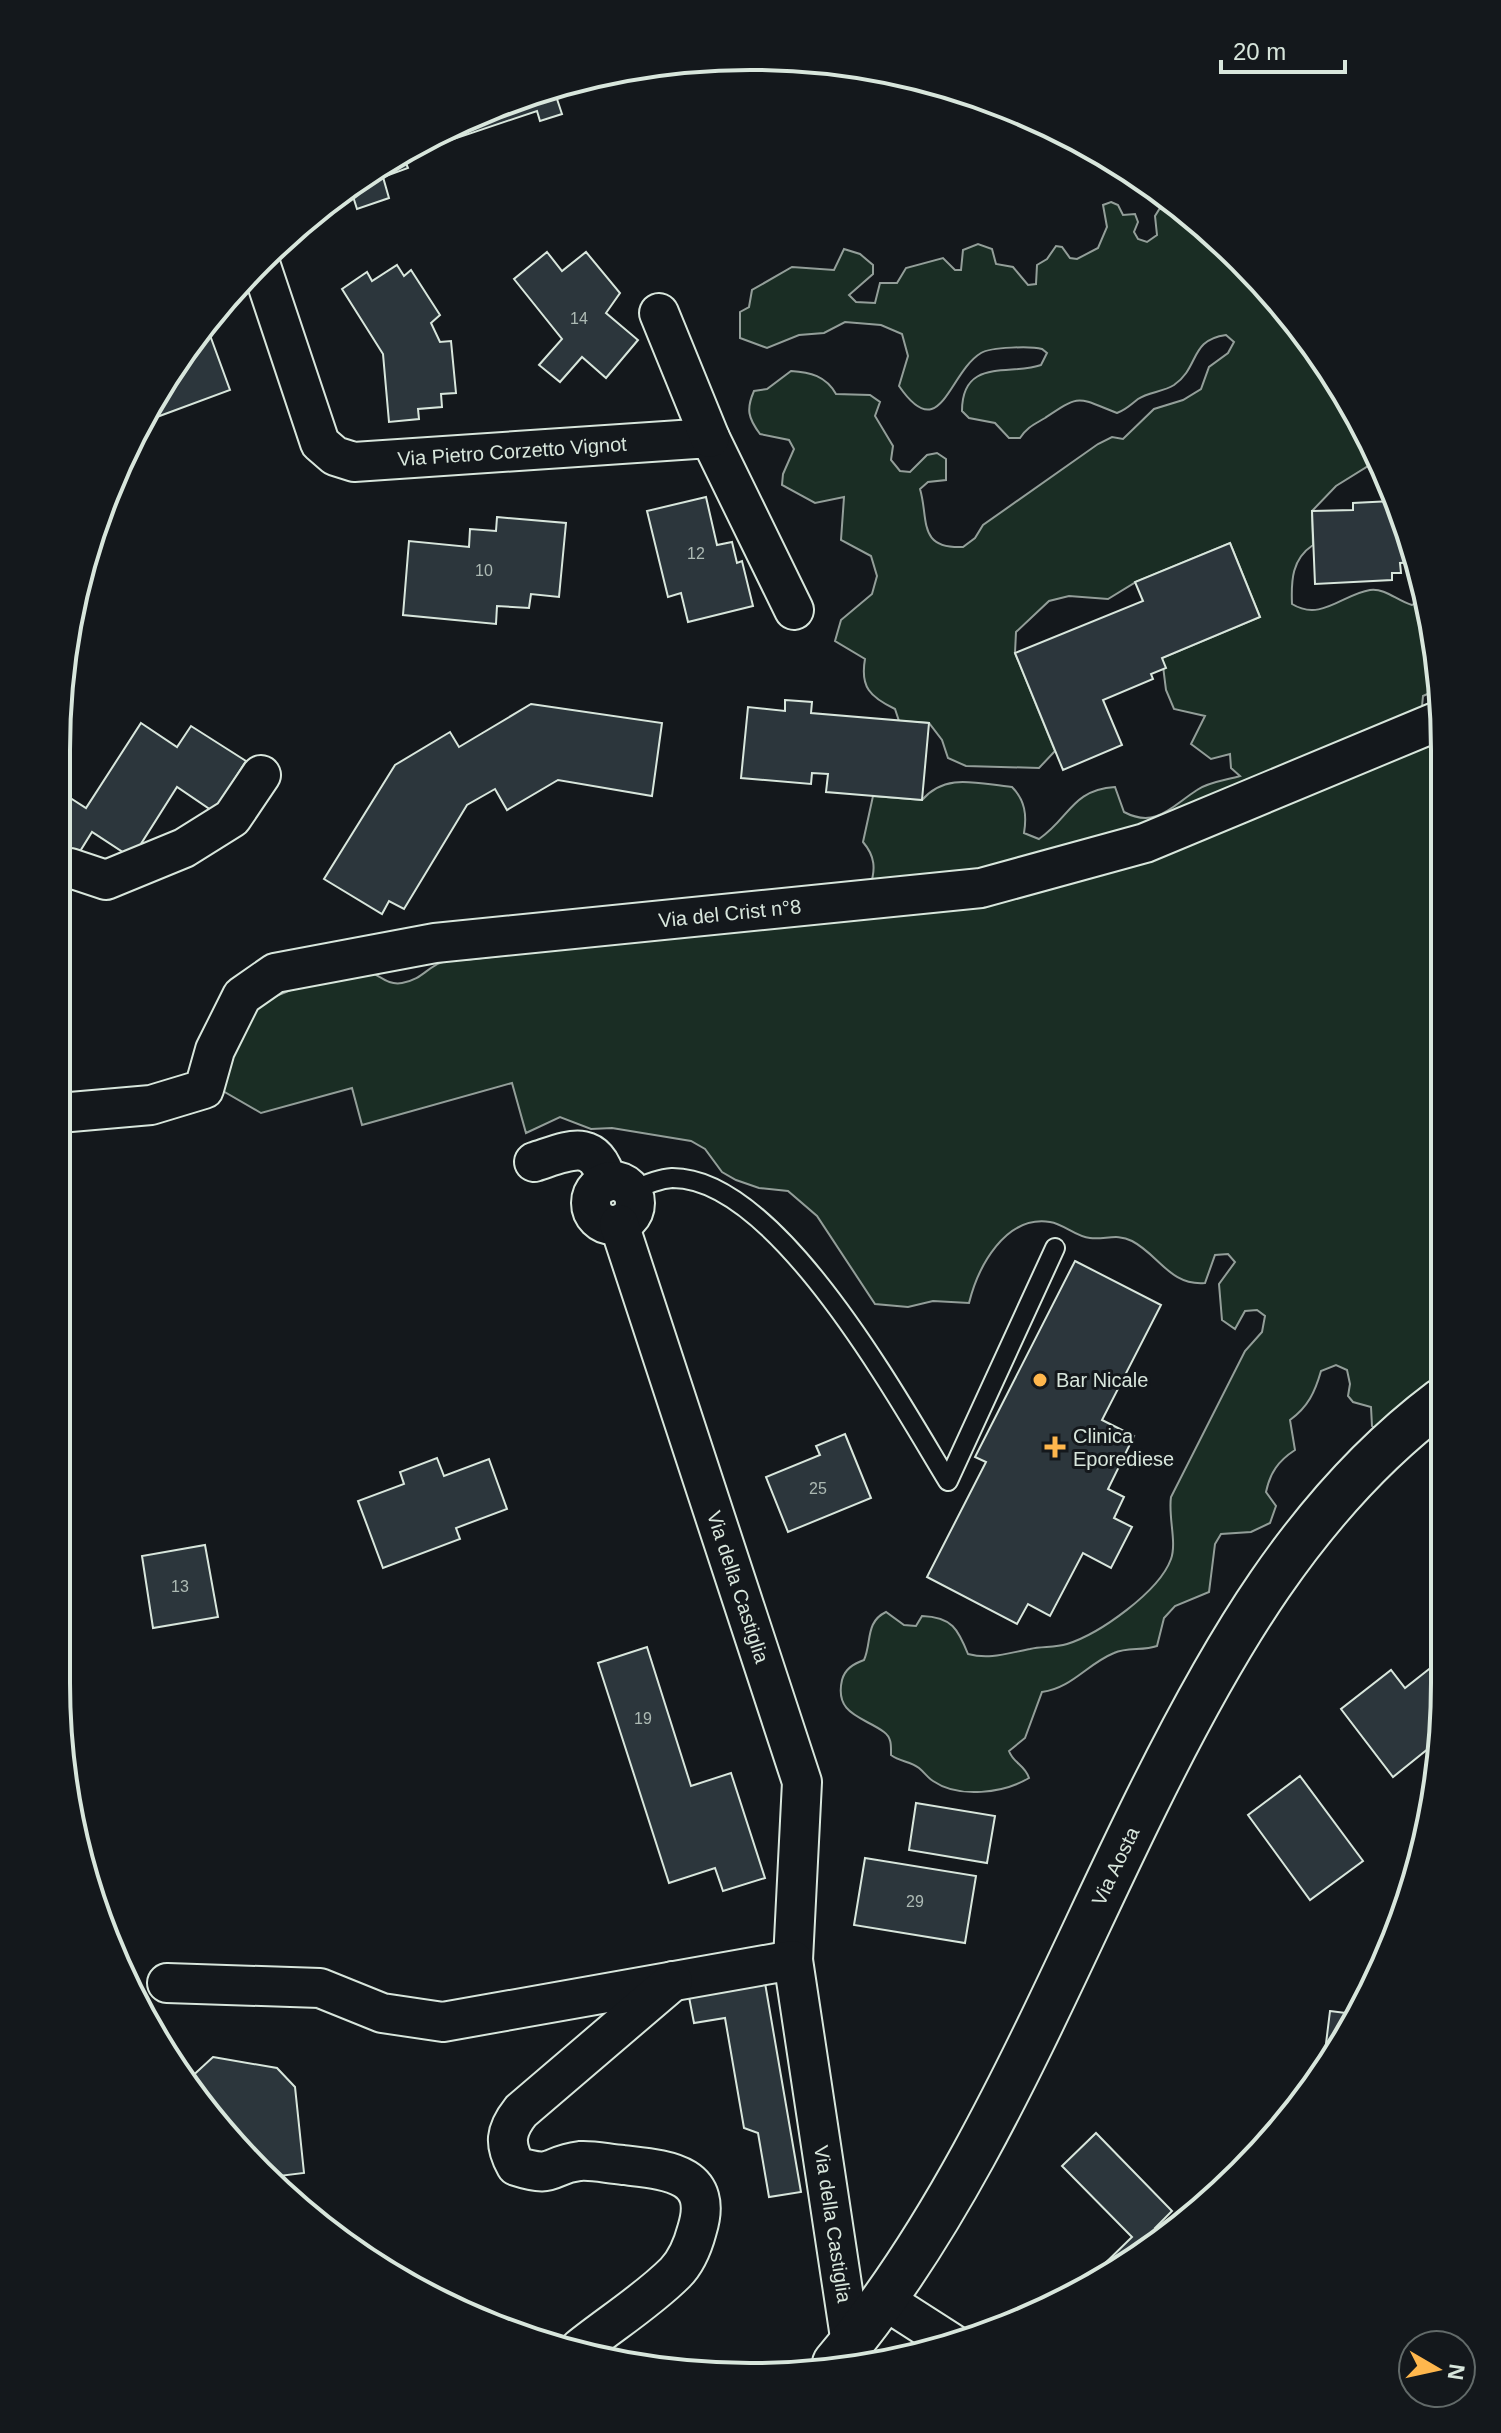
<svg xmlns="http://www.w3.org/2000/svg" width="1501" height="2433" font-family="Arial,sans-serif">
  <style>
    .green { fill: #1a2d24; stroke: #939e99; stroke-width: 2 }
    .building { fill: #2c363c; stroke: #d8e6dc; stroke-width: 2 }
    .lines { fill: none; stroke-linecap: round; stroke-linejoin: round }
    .lane-casing { stroke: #d8e6dc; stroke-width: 22 }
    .street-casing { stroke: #d8e6dc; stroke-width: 42 }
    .primary-casing { stroke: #d8e6dc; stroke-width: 48 }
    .lane { stroke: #14181c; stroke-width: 18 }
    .street { stroke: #14181c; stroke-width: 38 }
    .primary { stroke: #14181c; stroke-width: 44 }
    .poi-dot { fill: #ffb74d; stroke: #14181c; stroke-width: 3 }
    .labels { text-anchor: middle; stroke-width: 6; stroke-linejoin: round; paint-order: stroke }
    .number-label { font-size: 16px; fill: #adbab4 }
    .street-label { font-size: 20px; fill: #d8e6dc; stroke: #14181c }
    .poi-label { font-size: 20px; fill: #d8e6dc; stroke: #14181c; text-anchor: start }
    .rim { fill: none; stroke: #d8e6dc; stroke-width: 4 }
  </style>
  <rect width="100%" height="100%" fill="#14181c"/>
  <g class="green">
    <path d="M 1111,202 L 1118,205 L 1123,215 L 1135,214 L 1138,222 L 1134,232 L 1138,239 L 1147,242 L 1157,235 L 1155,216 L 1160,208 L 1169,214 L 1177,211 L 1179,205 L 1273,293 L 1352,404 L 1376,461 L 1336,486 L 1312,511 L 1313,545 C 1292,559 1291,580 1292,604 C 1321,622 1343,594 1370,590 C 1386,588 1397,601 1412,605 L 1426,596 L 1441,688 L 1423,696 L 1421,717 L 1120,838 L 979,877 L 870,886 C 876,869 875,856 863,842 L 873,796 L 922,800 C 946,772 978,784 1012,787 C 1025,800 1027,815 1024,833 L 1039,839 C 1070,818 1071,790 1115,787 L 1124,812 C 1156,829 1172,806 1197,790 C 1208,782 1227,780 1240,776 L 1231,768 L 1230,754 L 1211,759 L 1191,744 L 1205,716 L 1174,709 L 1166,690 L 1162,658 L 1260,617 L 1230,543 L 1136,582 L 1108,599 L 1069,596 L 1049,601 L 1016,632 L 1015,653 L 1055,751 L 1039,768 L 966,766 L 948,758 L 942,740 L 929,723 L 899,721 L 895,709 C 870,697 860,687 865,659 L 835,641 L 841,620 L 872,594 L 877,576 L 871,556 L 841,540 L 844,497 L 815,503 L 782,485 L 783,474 L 794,449 L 789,440 L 760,434 C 748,418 746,409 754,391 L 767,389 L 791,371 C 810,372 826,376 836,394 L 870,395 L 880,402 L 875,416 L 893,446 L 891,460 L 900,471 L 910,472 L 927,455 L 937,453 L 946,459 L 946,480 L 928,482 L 920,489 C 929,519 917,549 963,547 L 975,538 L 983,525 L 1098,444 L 1112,437 L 1123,439 L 1154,409 L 1183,400 L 1201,389 L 1209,367 L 1228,353 L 1234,342 L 1226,335 C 1189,340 1200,367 1174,385 C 1163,392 1148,392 1138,399 C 1130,405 1127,409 1117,413 C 1076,397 1081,394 1045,418 C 1035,424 1027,427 1020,438 L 1009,438 L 995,423 L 969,418 L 962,411 C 962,357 1011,376 1041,365 L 1047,353 L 1042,349 C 1031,346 991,347 981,353 C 948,373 941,447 899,386 L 908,356 L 902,334 L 881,325 L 845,322 L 824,333 L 799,335 L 767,348 L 740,338 L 740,312 L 749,307 L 752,290 L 792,267 L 834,270 L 844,249 L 860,254 L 873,265 L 873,274 L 849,295 L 856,302 L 875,303 L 880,283 L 897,283 L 906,268 L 943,258 L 955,270 L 961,270 L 963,250 L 978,244 L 992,249 L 996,264 L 1013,267 L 1028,285 L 1036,284 L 1037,265 L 1047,259 L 1056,246 L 1062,247 L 1070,258 L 1077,259 L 1098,248 L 1107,227 L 1103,205 Z"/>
    <path d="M 1443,735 L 1441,1384 L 1380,1432 L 1372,1426 L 1371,1407 L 1353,1402 L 1348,1396 L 1350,1384 L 1347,1370 L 1336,1365 L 1321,1371 C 1315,1392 1308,1407 1290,1420 L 1295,1450 C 1278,1461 1270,1473 1266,1492 L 1276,1506 L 1270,1523 L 1251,1532 L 1221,1534 L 1215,1544 L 1209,1592 L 1175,1606 L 1164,1618 L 1157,1646 C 1143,1651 1127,1647 1114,1653 C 1087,1664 1072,1688 1042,1692 L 1025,1738 L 1009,1751 C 1013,1763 1025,1765 1029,1778 C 1004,1793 959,1799 933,1781 C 928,1778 924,1772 919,1768 C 910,1761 900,1762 891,1755 C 891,1746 892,1738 884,1732 C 864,1717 834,1715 842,1680 C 845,1669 853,1664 864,1660 C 872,1642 865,1622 886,1612 L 904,1625 L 916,1626 L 922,1616 C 952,1617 958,1629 968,1654 C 990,1660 1008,1653 1030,1649 C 1042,1646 1054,1648 1067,1644 C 1099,1634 1159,1592 1171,1559 C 1177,1542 1168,1517 1171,1497 L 1245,1351 L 1262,1332 L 1265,1316 L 1257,1310 L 1245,1311 L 1235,1329 L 1222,1320 L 1219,1284 L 1235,1262 L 1228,1254 L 1215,1255 L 1205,1283 C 1170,1286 1159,1255 1132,1241 C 1117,1233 1105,1240 1090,1238 C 1076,1237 1064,1224 1050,1222 C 1005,1215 978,1267 969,1303 L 933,1301 L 908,1307 L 875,1304 L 817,1216 L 788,1191 L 759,1188 L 736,1180 L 722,1172 L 705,1149 L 691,1141 L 612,1128 L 591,1129 L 560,1117 L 526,1133 L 512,1083 L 362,1125 L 352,1088 L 261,1113 L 223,1091 C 230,1059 242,1032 256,1002 C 289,996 325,967 362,970 C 377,971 385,986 402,983 C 430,978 427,958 464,960 L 984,902 Z"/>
  </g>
  <g class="building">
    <polygon points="553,87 562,114 540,121 537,111 403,156 408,168 383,177 389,198 357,209 350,187 403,149 527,93"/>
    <polygon points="547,252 562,271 586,252 620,293 606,313 638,340 606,378 582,357 560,382 539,365 562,339 514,279"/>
    <polygon points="397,265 404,276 411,270 440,315 431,323 440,342 451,341 456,393 441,394 442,407 418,409 419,419 389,422 383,354 342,289 367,272 372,281"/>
    <polygon points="207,327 230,390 146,421 198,330"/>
    <polygon points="706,497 717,545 732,542 737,563 742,561 753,606 688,622 681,593 668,597 647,511"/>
    <polygon points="1392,501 1418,562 1400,563 1401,573 1392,573 1392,580 1315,584 1312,511 1353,510 1353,503"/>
    <polygon points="497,517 566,523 559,597 531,594 529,608 497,606 496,624 403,615 409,541 469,547 470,529 496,531"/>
    <polygon points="1230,543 1260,617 1162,658 1166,668 1151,674 1153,679 1103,700 1122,745 1063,770 1015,653 1143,601 1135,582"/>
    <polygon points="785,700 812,702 811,713 929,723 922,800 826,792 828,774 812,773 811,784 741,778 748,707 785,711"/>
    <polygon points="531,704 662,723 652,796 558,780 507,810 495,789 467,805 404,909 389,901 382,914 324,879 395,765 450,732 459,747"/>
    <polygon points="141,723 177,747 191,726 246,761 214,812 177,787 132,858 92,832 61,882 61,792 86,808"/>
    <polygon points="1075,1261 1161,1305 1102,1420 1134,1436 1108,1489 1124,1497 1114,1518 1132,1527 1111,1568 1083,1553 1050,1616 1028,1604 1017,1624 927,1577 986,1462 975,1457"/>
    <polygon points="845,1434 871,1498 788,1532 766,1477 820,1455 816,1446"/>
    <polygon points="437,1458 444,1476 489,1459 507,1509 456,1528 460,1539 383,1568 358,1501 404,1484 400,1472"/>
    <polygon points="205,1545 218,1617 153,1628 142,1556"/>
    <polygon points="647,1647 691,1786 731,1773 765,1878 723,1891 715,1868 669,1883 598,1663"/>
    <polygon points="1438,1662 1439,1740 1393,1777 1341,1709 1391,1670 1405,1688"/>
    <polygon points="1300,1776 1363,1861 1310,1900 1248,1815"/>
    <polygon points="916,1803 995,1816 987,1863 909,1850"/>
    <polygon points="865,1858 976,1876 965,1943 854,1925"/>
    <polygon points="765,1983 801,2192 769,2197 758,2133 744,2128 725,2018 694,2023 689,1997"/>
    <polygon points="1330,2011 1354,2014 1323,2068"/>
    <polygon points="213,2057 277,2068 295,2087 304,2173 271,2177 199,2105 187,2081"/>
    <polygon points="1096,2133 1172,2211 1155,2228 1163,2239 1090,2278 1132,2237 1062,2166"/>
  </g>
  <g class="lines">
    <g class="lane-casing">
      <path id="lane" d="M 631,1191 C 644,1185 658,1179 672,1178 C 777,1177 899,1401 948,1481 L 1055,1248"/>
    </g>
    <g class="street-casing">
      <g id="street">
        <path id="s1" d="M 260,263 L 320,443 L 335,456 L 354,462 L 710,438 L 794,610"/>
        <polyline points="659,313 710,438"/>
        <polyline points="70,868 106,880 184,848 232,818 261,775"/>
        <path id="s2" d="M 59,1113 L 151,1105 L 204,1089 L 215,1050 L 242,996 L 275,973 L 435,943 L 981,888 L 1145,843 L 1443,719"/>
        <path d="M 534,1162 C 569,1151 595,1136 607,1182"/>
        <circle cx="613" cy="1203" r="22"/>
        <path id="s3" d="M 619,1224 L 802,1782 L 793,1960"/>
        <path id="s4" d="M 167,1983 L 320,1988 L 382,2013 L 443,2022 L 793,1960 L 851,2344"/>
        <polyline points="886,2301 953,2344"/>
        <path d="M 579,2349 C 610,2324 647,2301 675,2273 C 686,2262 693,2245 697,2230 C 715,2172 665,2170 623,2165 C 609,2164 593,2160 580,2161 C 547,2165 556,2179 516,2166 C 504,2144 505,2131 521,2111 L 673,1981"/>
      </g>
    </g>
    <g class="primary-casing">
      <g id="primary">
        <path id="s5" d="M 835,2363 C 970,2202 1053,1991 1146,1803 C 1220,1653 1304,1504 1441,1401"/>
      </g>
    </g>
    <use href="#lane" class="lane"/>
    <use href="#street" class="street"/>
    <use href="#primary" class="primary"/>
  </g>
  <g class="poi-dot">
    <circle cx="1040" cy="1380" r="8"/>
    <path d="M1051 1435h8v8h8v8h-8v8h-8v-8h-8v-8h8z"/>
  </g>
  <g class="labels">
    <g class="number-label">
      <text x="579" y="324">14</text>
      <text x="696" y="559">12</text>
      <text x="484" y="576">10</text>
      <text x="818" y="1494">25</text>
      <text x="180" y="1592">13</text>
      <text x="643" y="1724">19</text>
      <text x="915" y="1907">29</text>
    </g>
    <g class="street-label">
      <text dy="7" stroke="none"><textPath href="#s1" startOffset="388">Via Pietro Corzetto Vignot</textPath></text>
      <text dy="7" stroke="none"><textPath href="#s2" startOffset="748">Via del Crist n°8</textPath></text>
      <text dy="7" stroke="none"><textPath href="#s3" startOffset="382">Via della Castiglia</textPath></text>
      <text dy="7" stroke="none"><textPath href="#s5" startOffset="572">Via Aosta</textPath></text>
      <text dy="7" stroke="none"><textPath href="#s4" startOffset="904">Via della Castiglia</textPath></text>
    </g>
    <g class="poi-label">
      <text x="1056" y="1387">Bar Nicale</text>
      <text x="1073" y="1443">Clinica<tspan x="1073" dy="23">Eporediese</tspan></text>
    </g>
  </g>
  <path d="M0 0H1501V2433H0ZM750 70H751A680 680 0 0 1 1431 750V1683A680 680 0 0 1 751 2363H750A680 680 0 0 1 70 1683V750A680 680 0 0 1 750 70Z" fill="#14181c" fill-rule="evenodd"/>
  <path class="rim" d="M750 70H751A680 680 0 0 1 1431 750V1683A680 680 0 0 1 751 2363H750A680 680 0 0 1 70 1683V750A680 680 0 0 1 750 70Z"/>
  <g transform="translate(1437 2369) rotate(99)"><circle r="38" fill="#14181c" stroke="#626a69" stroke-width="2"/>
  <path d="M0-6L14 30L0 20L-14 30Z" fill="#ffb74d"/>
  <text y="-12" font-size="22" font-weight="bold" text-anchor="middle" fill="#d8e6dc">N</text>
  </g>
  <path d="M1221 60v12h124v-12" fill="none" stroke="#d8e6dc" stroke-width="4"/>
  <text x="1233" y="60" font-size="24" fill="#d8e6dc" stroke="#14181c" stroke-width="6" paint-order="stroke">20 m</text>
</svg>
